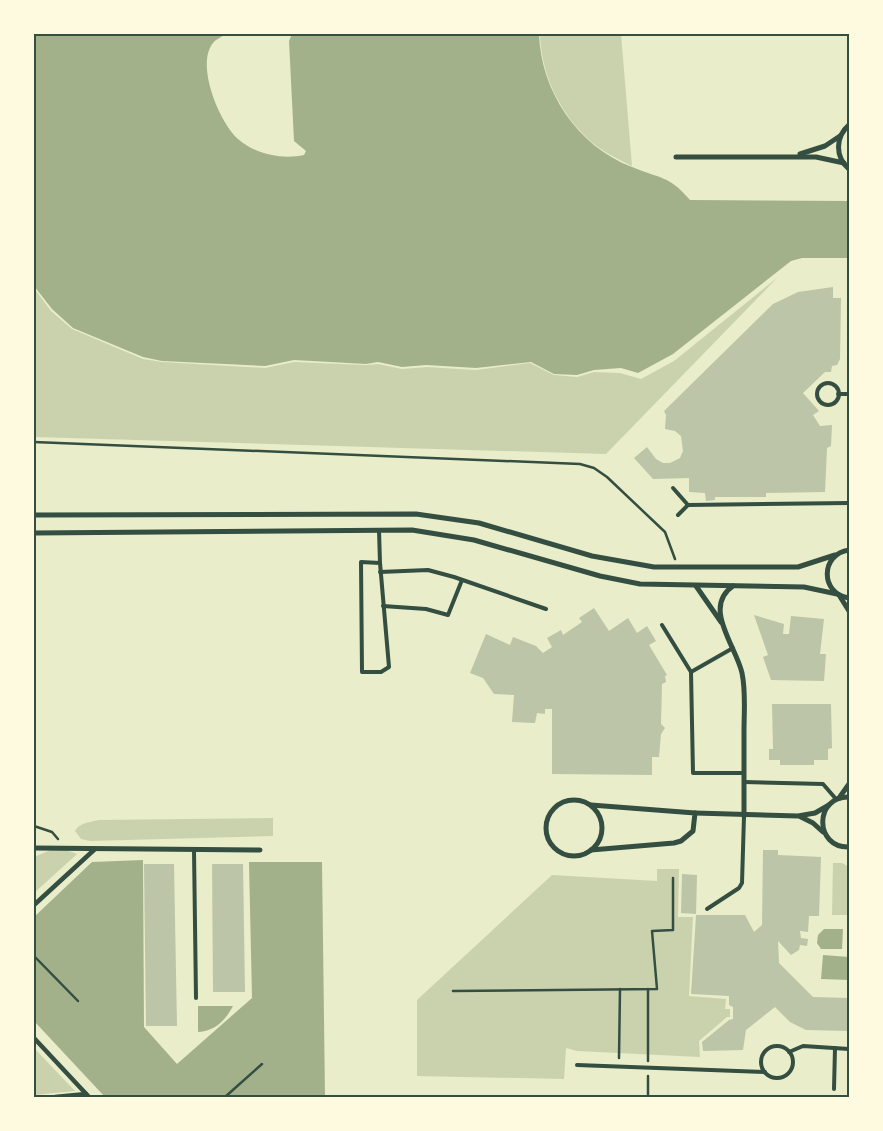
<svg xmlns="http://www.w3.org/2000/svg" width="883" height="1131" font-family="Merriweather,serif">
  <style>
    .green { fill: #cad2ad }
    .water { fill: #a3b18a }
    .building { fill: #bcc5a7 }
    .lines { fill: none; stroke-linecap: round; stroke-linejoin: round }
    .path { stroke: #344e41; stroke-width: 2.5 }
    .service { stroke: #344e41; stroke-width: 4 }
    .pedestrian { stroke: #344e41; stroke-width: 4.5 }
    .minor { stroke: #344e41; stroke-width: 5 }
    .neatline { fill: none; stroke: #344e41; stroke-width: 2 }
  </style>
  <rect width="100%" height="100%" fill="#e9edc9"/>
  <g class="green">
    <path d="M 540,34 L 621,34 L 632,166 C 616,158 599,150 586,137 C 558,110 541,72 540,34 Z"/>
    <polygon points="777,278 606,454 34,437 34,288 51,311 72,329 143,359 162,362 265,368 294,362 366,365 378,364 402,369 427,367 476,370 530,363 554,375 577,377 594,372 620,373 641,379 674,361"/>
    <path d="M 273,818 L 273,836 L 90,841 L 81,839 L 75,831 C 79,823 90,822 99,820 Z"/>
    <polygon points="58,847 77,854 34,893 34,857"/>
    <polygon points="833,863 842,863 849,867 849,915 832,915"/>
    <polygon points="657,869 679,869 678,917 693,917 689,996 726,999 725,1009 730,1009 730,1017 727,1017 699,1041 700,1057 577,1051 566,1048 564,1079 417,1076 417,1000 552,875 657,881"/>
    <polygon points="34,1048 75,1091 34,1095"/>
  </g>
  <g class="water">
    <path d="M 34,34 L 226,34 C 222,37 216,39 213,43 C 195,65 220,123 238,139 C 255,154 282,160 304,155 L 306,151 L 294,141 L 289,41 L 292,34 L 539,34 C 541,91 577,146 632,167 C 660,179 669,175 690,200 L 849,201 L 849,258 L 802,258 L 791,261 L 673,354 L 638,373 L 621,368 L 594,370 L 577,375 L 554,374 L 531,362 L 476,368 L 426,365 L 402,367 L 378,362 L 366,364 L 294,360 L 265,366 L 162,361 L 143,357 L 73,328 L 52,309 L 34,286 Z"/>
    <polygon points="143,860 144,1027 177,1064 252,998 249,862 322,862 325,1097 105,1097 34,1021 34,917 92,862"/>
    <polygon points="824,929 843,929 842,949 821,949 817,943 818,935"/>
    <polygon points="823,955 849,957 849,980 821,979"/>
    <path d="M 198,1006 L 233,1006 C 225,1021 215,1031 198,1032 Z"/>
  </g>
  <g class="building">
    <polygon points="833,287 833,298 841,298 840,359 837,365 832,366 831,372 825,372 803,393 819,411 813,415 820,426 832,425 831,446 827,448 825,492 766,493 766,497 715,497 715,500 706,501 705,493 689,492 689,478 653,479 634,458 647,447 656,459 663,463 670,463 680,458 683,451 681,436 675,431 665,429 666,415 664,411 773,304 798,292"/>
    <polygon points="594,608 609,631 628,618 637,633 647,626 656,641 649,645 667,675 665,676 666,682 662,684 661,724 665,728 661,734 659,757 652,757 652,775 552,774 552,709 545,709 545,714 537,713 535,723 512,722 514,695 494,694 483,678 470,673 486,634 510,645 513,637 536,646 543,653 552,647 547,638 561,630 563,635 582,622 579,618"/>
    <polygon points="754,615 784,624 783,634 789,634 791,616 824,619 820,654 826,654 824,681 771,680 763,657 768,655"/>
    <polygon points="772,704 831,704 832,748 828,749 828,760 814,760 814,765 780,765 780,760 769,760 769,749 773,749"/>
    <polygon points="763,850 778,850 778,855 821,857 819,916 809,916 808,932 800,931 801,938 808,939 807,946 800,945 799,950 791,955 778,941 779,963 813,997 849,998 849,1031 806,1030 790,1022 775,1007 746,1030 743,1050 703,1051 702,1042 729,1020 733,1019 733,1007 729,1005 729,996 691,994 696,915 745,915 754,932 762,925"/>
    <polygon points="144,864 174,864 177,1026 146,1026"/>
    <polygon points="212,864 243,864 245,992 213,992"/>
    <polygon points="682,874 697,875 696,914 681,913"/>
  </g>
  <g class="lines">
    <g class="path">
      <polyline points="34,442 580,464 594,468 607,477 665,532 675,559"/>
      <polyline points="34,826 52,832 58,839"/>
      <polyline points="34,956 78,1001"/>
      <polyline points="648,989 648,1061"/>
      <polyline points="453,991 657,989 652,931 673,930 673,878"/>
      <polyline points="619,1058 620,989"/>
      <polyline points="225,1097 262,1064"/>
      <polyline points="648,1097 648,1076"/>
    </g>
    <g class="service">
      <circle cx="828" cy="394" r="11"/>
      <polyline points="838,394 849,394"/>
      <polyline points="673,488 688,505"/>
      <polyline points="678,515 688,505 849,503"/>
      <polyline points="379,530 380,563 389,667 381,672 362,672 361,562 380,563"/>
      <polyline points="380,572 428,570 454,577 546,609"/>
      <polyline points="383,606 426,609 448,615 462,580"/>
      <polyline points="662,625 691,672 693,773 744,773"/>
      <polyline points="691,672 733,648"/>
      <polyline points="744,782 823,784 836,799"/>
      <polyline points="194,850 196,998"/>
      <polyline points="707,909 739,888 742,883 744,816"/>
      <circle cx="777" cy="1062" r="16"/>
      <polyline points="789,1052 803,1046 849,1049"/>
      <polyline points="577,1065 765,1072"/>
      <polyline points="834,1089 835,1048"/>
    </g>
    <g class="pedestrian">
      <polyline points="34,905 95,849"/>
      <polyline points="34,1038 89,1097"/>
      <polyline points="55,1097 86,1094"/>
    </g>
    <g class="minor">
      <path d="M 849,125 C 835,137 835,157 849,169"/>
      <polyline points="800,154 825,146 840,136"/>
      <polyline points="676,157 816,157 844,163"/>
      <polyline points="34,515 416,514 479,523 592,556 654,567 798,567 835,555"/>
      <polyline points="34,533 412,530 474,540 600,576 640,584 804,587 837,594"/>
      <path d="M 849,550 C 820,554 820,594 849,598"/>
      <polyline points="696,586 721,622"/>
      <path d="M 733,586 C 702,607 736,646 742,673 C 746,692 744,711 744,731 C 744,759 744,787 744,816"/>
      <polyline points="839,595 849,611"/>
      <path d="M 849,797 C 814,796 814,848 849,847"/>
      <polyline points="839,798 849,784"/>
      <circle cx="574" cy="828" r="28"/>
      <polyline points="591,805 695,813 693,831 681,841 674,843 591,850"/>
      <polyline points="695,813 798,816 815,813 829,805"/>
      <polyline points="801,817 813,823 823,832"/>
      <polyline points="34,848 260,850"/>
    </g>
  </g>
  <rect width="883" height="1131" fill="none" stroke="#fefae0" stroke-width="70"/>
  <rect x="35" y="35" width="813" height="1061" class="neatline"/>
</svg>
